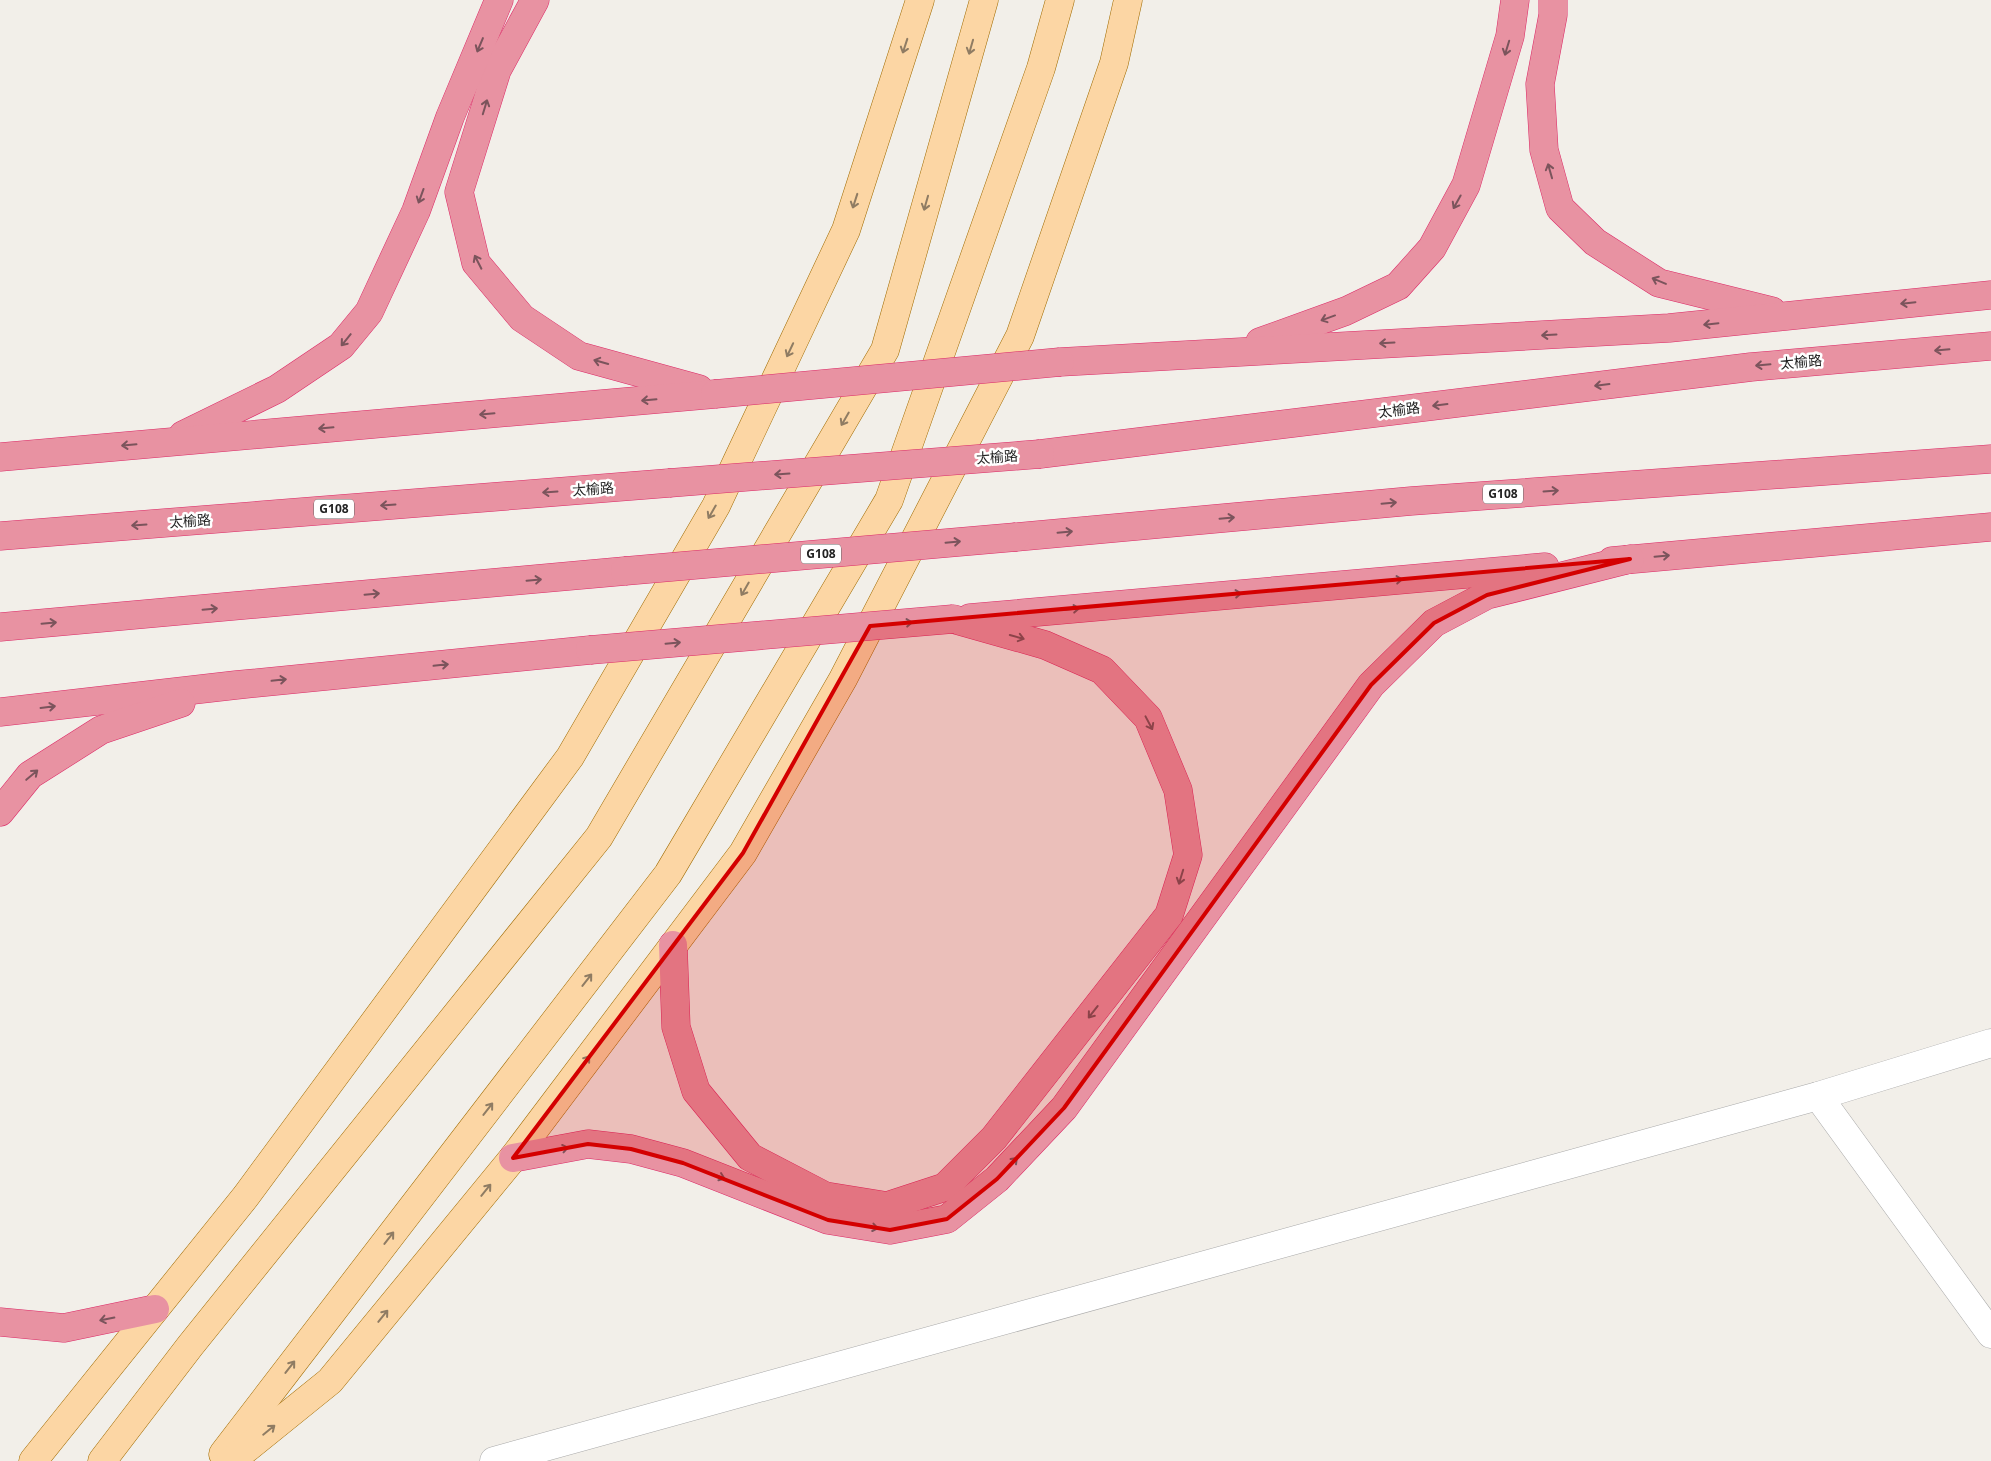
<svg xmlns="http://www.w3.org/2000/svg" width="1991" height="1461" font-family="'Noto Sans','Noto Sans SC',sans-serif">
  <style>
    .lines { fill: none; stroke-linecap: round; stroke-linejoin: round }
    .minor-casing { stroke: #a9a9a9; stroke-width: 29 }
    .major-casing { stroke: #a06b00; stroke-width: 29 }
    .highway-casing { stroke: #dc2a67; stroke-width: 29 }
    .minor { stroke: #fff; stroke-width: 28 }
    .major { stroke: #fcd6a4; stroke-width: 28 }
    .highway { stroke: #e892a2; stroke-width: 28 }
    .highway-bridge-casing { stroke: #dc2a67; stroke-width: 29; stroke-linecap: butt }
    .highway-bridge { stroke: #e892a2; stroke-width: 28 }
    .oneway { stroke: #7b545c }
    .oneway2 { stroke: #8f7c63 }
    .marked { fill: #d40000; fill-opacity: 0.2; stroke: #d40000; stroke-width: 4; stroke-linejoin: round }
    .labels { text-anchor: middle; stroke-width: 5; stroke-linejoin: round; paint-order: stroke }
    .shield { fill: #fff; stroke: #646464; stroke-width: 1 }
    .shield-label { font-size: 12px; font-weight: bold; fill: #222 }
    .street-label { font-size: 14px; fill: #222; stroke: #fff }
  </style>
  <rect width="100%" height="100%" fill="#f2efe9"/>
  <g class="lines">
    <g class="minor-casing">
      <g id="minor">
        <polyline points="1818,1096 1991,1334"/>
        <polyline points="494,1461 1818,1096 1991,1043"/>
      </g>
    </g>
    <g class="major-casing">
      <g id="major">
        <polyline points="223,1454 668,874 889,500 1041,68 1060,0"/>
        <polyline points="33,1461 246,1196 570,757 716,506 846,230 920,0"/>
        <polyline points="102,1461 190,1346 599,837 885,350 984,0"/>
        <polyline points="231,1461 330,1381 513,1158 743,853 843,679 1020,336 1114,63 1128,0"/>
      </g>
    </g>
    <g class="highway-casing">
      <g id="highway">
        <polyline points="535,0 497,70 459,192 476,263 522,318 579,356 699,389"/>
        <polyline points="1553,0 1553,15 1540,84 1544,150 1560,208 1595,242 1659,283 1772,311"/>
        <polyline points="1260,342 1346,311 1398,286 1432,248 1466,185 1510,36 1515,0"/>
        <polyline points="1060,362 1669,328 1991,295"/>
        <polyline points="183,435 277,389 341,346 369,312 416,211 450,117 499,0"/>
        <polyline points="1040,454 1751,367 1991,346"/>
        <polyline points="0,457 715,394"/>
        <polyline points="0,536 669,483"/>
        <polyline points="1016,537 1411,501 1991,459"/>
        <polyline points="1612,561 1991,527"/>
        <polyline points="970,618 1545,567"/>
        <polyline points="0,627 625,571"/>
        <polyline points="0,712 236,685 590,650"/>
        <polyline points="0,812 30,775 101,730 181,703"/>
        <polyline points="673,945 676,1027 696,1091 750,1157 825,1196 887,1206 945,1187 994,1138 1169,915 1188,855 1178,790 1148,718 1102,670 1045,645 953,619"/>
        <polyline points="513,1158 588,1144 631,1149 683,1163 828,1220 890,1230 947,1219 997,1179 1064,1108 1371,685 1434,623 1487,595 1630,559"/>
        <polyline points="0,1322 64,1328 155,1309"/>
      </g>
    </g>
    <use href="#minor" class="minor"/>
    <use href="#major" class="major"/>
    <use href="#highway" class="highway"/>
    <g class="highway-bridge-casing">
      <g id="highway-bridge">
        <polyline points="715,394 1060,362"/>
        <polyline points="669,483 1040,454"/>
        <polyline points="625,571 1016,537"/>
        <polyline points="590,650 953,619"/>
      </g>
    </g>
    <use href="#highway-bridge" class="highway-bridge"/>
  </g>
  <defs><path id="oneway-shaft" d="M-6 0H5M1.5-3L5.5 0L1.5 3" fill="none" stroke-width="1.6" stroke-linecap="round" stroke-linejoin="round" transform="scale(1.25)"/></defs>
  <g class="oneway">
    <use href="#oneway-shaft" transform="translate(480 45) rotate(113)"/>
    <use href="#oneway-shaft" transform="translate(1507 48) rotate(107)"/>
    <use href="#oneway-shaft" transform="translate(485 107) rotate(-73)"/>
    <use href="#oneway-shaft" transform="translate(1550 171) rotate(-106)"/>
    <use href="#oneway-shaft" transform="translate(421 196) rotate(110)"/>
    <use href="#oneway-shaft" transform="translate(1457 202) rotate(119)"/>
    <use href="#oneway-shaft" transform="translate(478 262) rotate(-117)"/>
    <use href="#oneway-shaft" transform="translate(1659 281) rotate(-157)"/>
    <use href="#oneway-shaft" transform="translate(1908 303) rotate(174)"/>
    <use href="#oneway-shaft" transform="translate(1328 318) rotate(160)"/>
    <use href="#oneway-shaft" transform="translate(1711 324) rotate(174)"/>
    <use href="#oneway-shaft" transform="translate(1549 335) rotate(177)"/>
    <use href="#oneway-shaft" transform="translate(346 340) rotate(129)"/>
    <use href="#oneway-shaft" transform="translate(1387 343) rotate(177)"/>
    <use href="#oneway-shaft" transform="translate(1942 350) rotate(175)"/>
    <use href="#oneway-shaft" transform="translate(601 362) rotate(-164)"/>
    <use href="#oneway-shaft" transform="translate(1763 365) rotate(175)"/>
    <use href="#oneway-shaft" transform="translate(1602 385) rotate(173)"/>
    <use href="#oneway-shaft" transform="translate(649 400) rotate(175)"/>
    <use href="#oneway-shaft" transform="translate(1440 405) rotate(173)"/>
    <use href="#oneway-shaft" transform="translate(487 414) rotate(175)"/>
    <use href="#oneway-shaft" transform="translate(326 428) rotate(175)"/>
    <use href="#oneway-shaft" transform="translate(129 445) rotate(175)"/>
    <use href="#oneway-shaft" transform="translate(782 474) rotate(176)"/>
    <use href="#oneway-shaft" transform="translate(1551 491) rotate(-4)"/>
    <use href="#oneway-shaft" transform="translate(550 492) rotate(176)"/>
    <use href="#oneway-shaft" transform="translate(1389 503) rotate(-5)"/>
    <use href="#oneway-shaft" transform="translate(388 505) rotate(176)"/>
    <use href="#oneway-shaft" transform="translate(1227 518) rotate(-5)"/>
    <use href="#oneway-shaft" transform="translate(139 525) rotate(176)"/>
    <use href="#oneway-shaft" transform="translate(1065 532) rotate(-5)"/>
    <use href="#oneway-shaft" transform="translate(953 542) rotate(-5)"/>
    <use href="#oneway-shaft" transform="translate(1662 556) rotate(-5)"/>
    <use href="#oneway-shaft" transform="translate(534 580) rotate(-5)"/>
    <use href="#oneway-shaft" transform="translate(1395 580) rotate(-5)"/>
    <use href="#oneway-shaft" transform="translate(372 594) rotate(-5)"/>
    <use href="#oneway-shaft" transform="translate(1234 594) rotate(-5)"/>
    <use href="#oneway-shaft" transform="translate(210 609) rotate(-5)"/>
    <use href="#oneway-shaft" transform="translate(1072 609) rotate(-5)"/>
    <use href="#oneway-shaft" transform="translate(49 623) rotate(-5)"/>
    <use href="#oneway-shaft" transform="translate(905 623) rotate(-5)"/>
    <use href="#oneway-shaft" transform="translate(1017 637) rotate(16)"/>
    <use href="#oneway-shaft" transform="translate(673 643) rotate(-5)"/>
    <use href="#oneway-shaft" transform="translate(441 665) rotate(-6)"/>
    <use href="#oneway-shaft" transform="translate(279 680) rotate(-6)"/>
    <use href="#oneway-shaft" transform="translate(48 707) rotate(-7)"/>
    <use href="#oneway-shaft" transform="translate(1149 723) rotate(62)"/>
    <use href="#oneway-shaft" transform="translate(32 775) rotate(-40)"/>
    <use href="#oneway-shaft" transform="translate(1181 877) rotate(107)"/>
    <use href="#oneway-shaft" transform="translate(1093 1012) rotate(128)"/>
    <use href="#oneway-shaft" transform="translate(561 1149) rotate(-11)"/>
    <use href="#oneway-shaft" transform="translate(1012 1163) rotate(-46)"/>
    <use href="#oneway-shaft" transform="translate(718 1176) rotate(21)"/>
    <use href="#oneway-shaft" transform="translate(871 1227) rotate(9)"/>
    <use href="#oneway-shaft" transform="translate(107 1319) rotate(169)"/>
  </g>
  <g class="oneway2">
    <use href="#oneway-shaft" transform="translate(905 46) rotate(108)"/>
    <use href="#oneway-shaft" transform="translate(971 47) rotate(106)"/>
    <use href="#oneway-shaft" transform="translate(855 201) rotate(108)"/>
    <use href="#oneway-shaft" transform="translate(926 203) rotate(106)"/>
    <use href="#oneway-shaft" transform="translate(790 350) rotate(115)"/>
    <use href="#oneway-shaft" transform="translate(845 419) rotate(120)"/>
    <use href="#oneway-shaft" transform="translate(712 512) rotate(120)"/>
    <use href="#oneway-shaft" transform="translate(745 589) rotate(120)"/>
    <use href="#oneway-shaft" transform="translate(587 980) rotate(-52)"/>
    <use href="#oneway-shaft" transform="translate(585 1062) rotate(-53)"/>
    <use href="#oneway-shaft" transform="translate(488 1109) rotate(-52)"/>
    <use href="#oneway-shaft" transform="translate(486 1190) rotate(-51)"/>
    <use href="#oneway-shaft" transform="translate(389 1238) rotate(-52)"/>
    <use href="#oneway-shaft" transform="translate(383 1316) rotate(-51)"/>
    <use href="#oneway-shaft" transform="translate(290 1367) rotate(-52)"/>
    <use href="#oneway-shaft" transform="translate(269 1430) rotate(-39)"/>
  </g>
  <path class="marked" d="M 1630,559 L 1487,595 L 1434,623 L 1371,685 L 1064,1108 L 997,1179 L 947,1219 L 890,1230 L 828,1220 L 683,1163 L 631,1149 L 588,1144 L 513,1158 L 743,853 L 870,626 Z"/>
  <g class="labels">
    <g class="shield">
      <rect x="1483" y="484.5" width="40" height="19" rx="4"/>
      <rect x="314" y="499.5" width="40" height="19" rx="4"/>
      <rect x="801" y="544.5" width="40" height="19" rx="4"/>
    </g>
    <g class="shield-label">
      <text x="1503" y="498">G108</text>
      <text x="334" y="513">G108</text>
      <text x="821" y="558">G108</text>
    </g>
    <g class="street-label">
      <text transform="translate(1801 362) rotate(-5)" y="5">太榆路</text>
      <text transform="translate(1399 410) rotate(-7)" y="5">太榆路</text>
      <text transform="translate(997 457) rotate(-4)" y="5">太榆路</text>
      <text transform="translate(593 489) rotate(-4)" y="5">太榆路</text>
      <text transform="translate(190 521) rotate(-4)" y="5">太榆路</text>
    </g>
  </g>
</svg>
